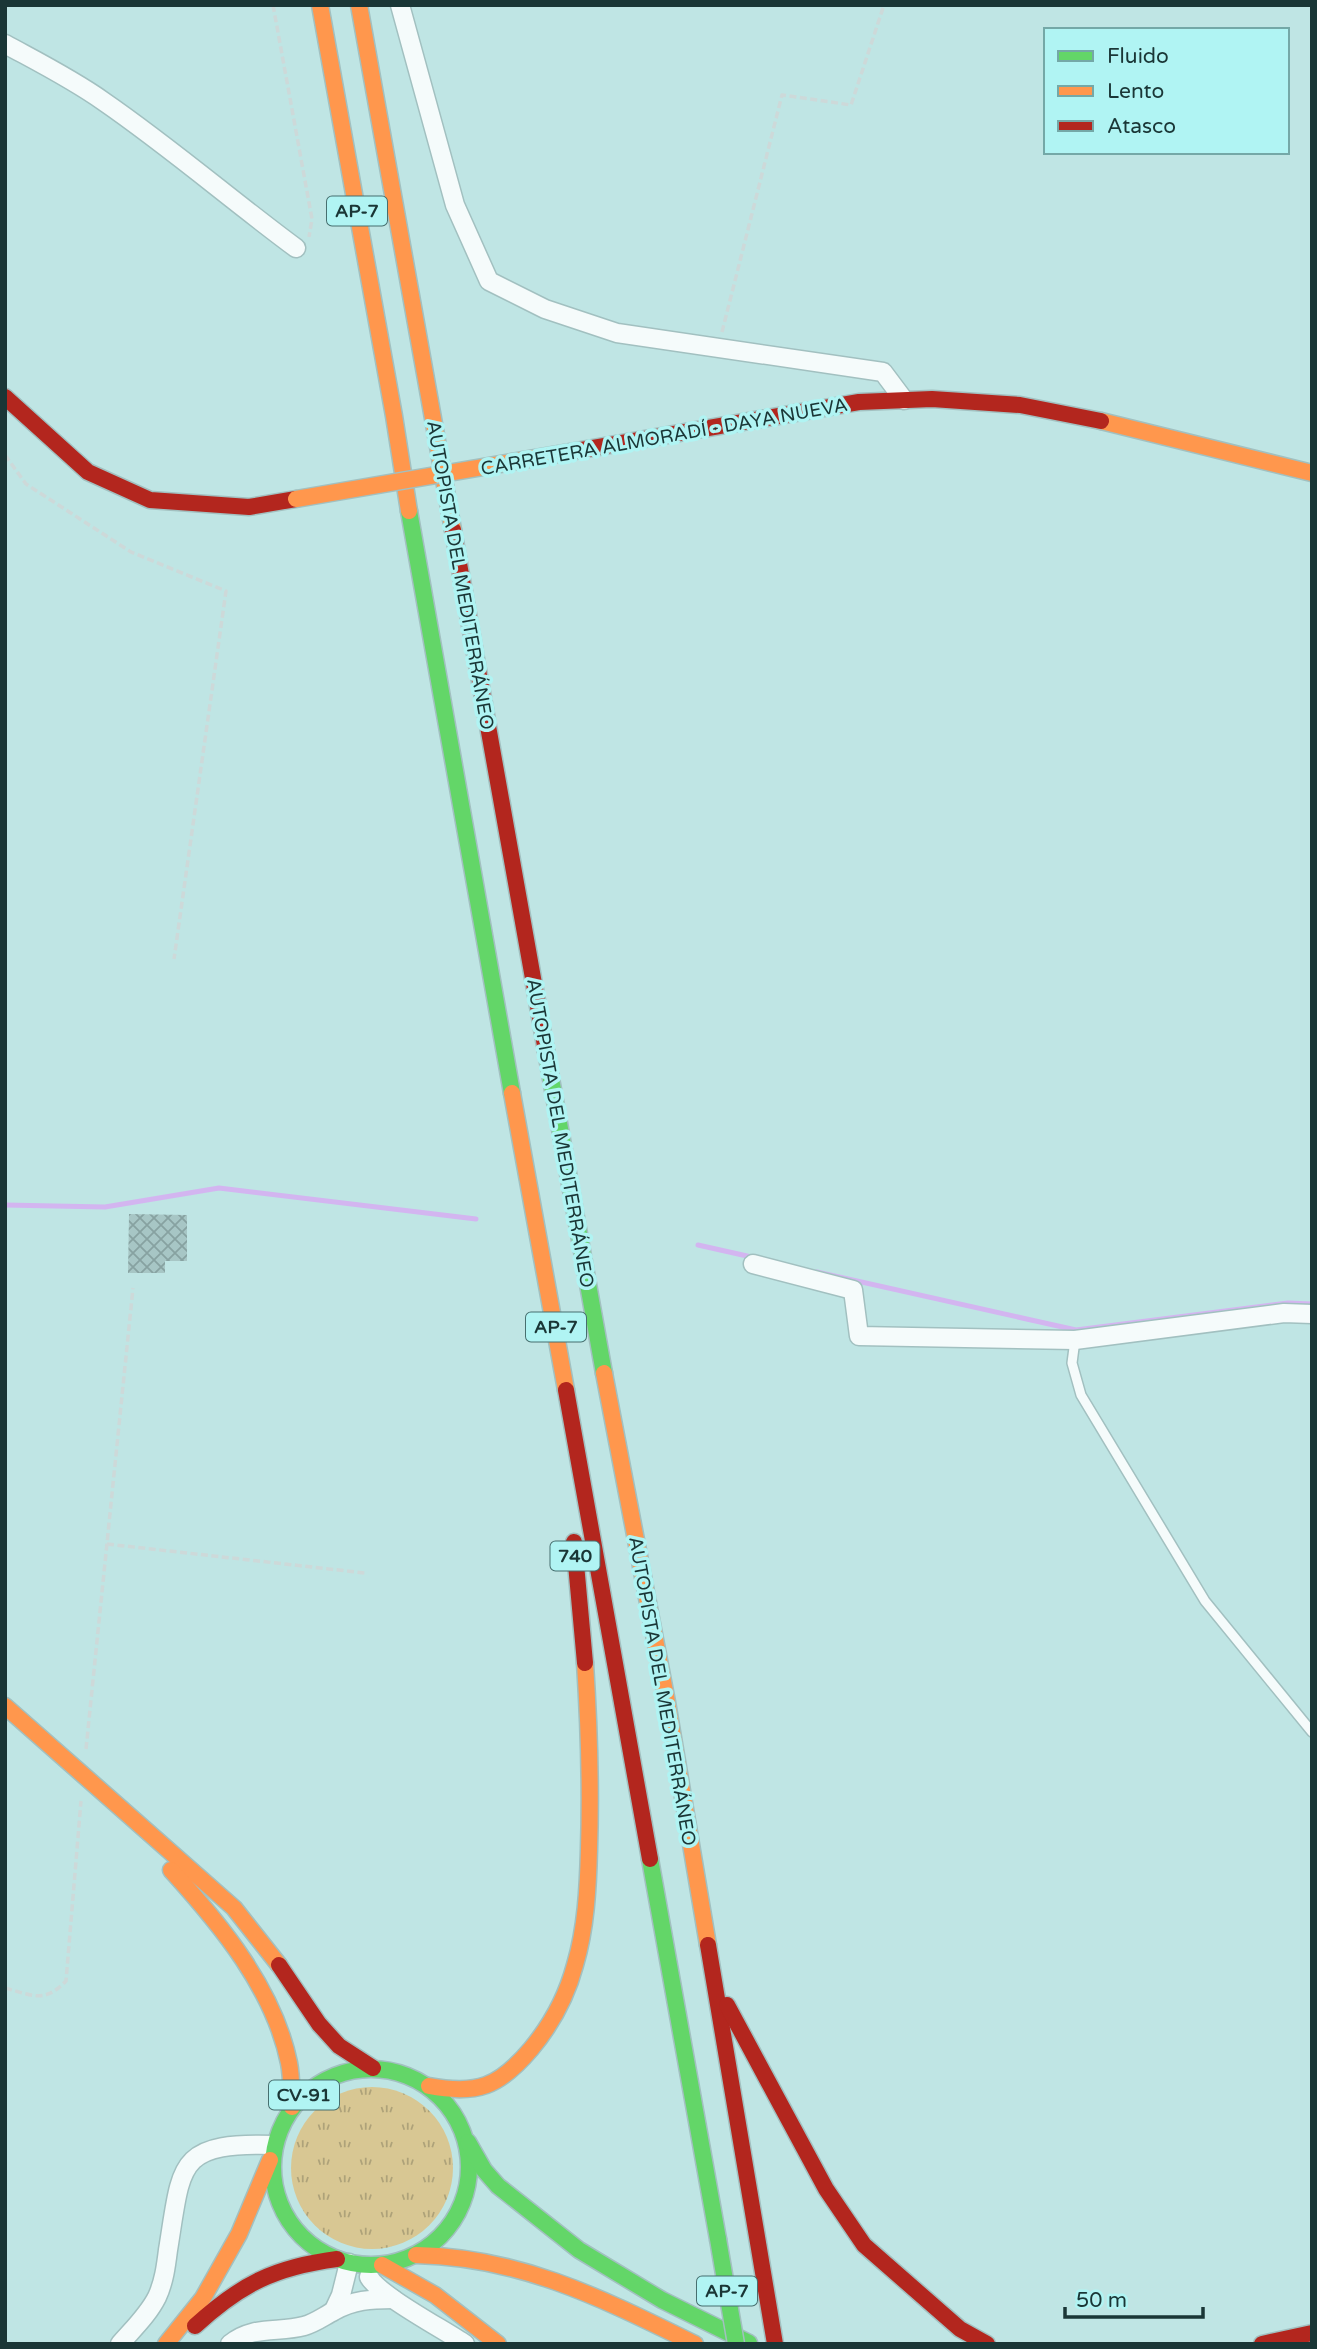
<svg xmlns="http://www.w3.org/2000/svg" width="1317" height="2349" font-family="'Varela Round',sans-serif">
  <style>
    .grass { fill: url(#grass-tufts) }
    .lines { fill: none; stroke-linecap: round; stroke-linejoin: round }
    .stream { stroke: #d3b5f0; stroke-width: 5 }
    .building { fill: url(#building-cross-hatch) }
    .lane-casing { stroke: #a2c0c0; stroke-width: 12 }
    .street-casing { stroke: #a2c0c0; stroke-width: 21 }
    .fast-casing { stroke: #a2c0c0; stroke-width: 19 }
    .slow-casing { stroke: #a2c0c0; stroke-width: 19 }
    .jam-casing { stroke: #a2c0c0; stroke-width: 19 }
    .path { stroke: #cdd9d9; stroke-width: 3.5; stroke-dasharray: 7 3.5; stroke-linecap: butt }
    .lane { stroke: #f5fbfb; stroke-width: 9 }
    .street { stroke: #f5fbfb; stroke-width: 18 }
    .fast { stroke: #63d668; stroke-width: 16 }
    .slow { stroke: #ff974d; stroke-width: 16 }
    .jam { stroke: #b3261e; stroke-width: 16 }
    .fast-bridge-casing { stroke: #a2c0c0; stroke-width: 19; stroke-linecap: butt }
    .slow-bridge-casing { stroke: #a2c0c0; stroke-width: 19; stroke-linecap: butt }
    .fast-bridge { stroke: #63d668; stroke-width: 16 }
    .slow-bridge { stroke: #ff974d; stroke-width: 16 }
    .labels { text-anchor: middle; stroke-width: 7; stroke-linejoin: round; paint-order: stroke }
    .shield { fill: #b0f4f3; stroke: #476f6f; stroke-width: 2 }
    .shield-label { font-size: 18px; font-weight: bold; fill: #1a3636 }
    .street-label { font-size: 19px; fill: #1a3636; stroke: #b0f4f3 }
  </style>
  <defs>
    <pattern id="grass-tufts" width="24" height="20" patternUnits="userSpaceOnUse" patternTransform="scale(1.75)"><rect width="24" height="20" fill="#d8c793"/><path d="M3 7l-1-3M5 7V3M7 7l1-3M15 17l-1-3M17 17v-4M19 17l1-3" fill="none" stroke="#aea279"/></pattern>
    <pattern id="building-cross-hatch" width="8" height="8" patternUnits="userSpaceOnUse" patternTransform="scale(1.75)"><rect width="8" height="8" fill="#a7c6c5"/><path d="M0 0l8 8M0 8l8-8" fill="none" stroke="#87a2a1"/></pattern>
  </defs>
  <rect width="100%" height="100%" fill="#bfe5e4"/>
  <circle class="grass" cx="372" cy="2168" r="81"/>
  <g class="lines">
    <g class="stream">
      <polyline points="5,1205 105,1207 219,1188 476,1219"/>
      <polyline points="698,1245 756,1258"/>
      <polyline points="817,1272 1076,1330 1288,1303 1312,1304"/>
    </g>
  </g>
  <polygon class="building" points="129,1214 187,1215 187,1261 165,1261 165,1273 128,1273"/>
  <g class="lines">
    <g class="lane-casing">
      <polyline id="lane" points="1075,1340 1072,1363 1081,1395 1205,1601 1312,1732"/>
    </g>
    <g class="street-casing">
      <g id="street">
        <polyline points="400,5 455,205 489,281 545,309 617,333 883,372 904,400"/>
        <path d="M 5,44 C 38,62 72,79 103,101 C 170,147 231,200 296,248"/>
        <polyline points="753,1264 853,1290 859,1336 1075,1340 1284,1313 1312,1314"/>
        <path d="M 369,2277 C 380,2296 443,2329 465,2344"/>
        <polyline points="334,2310 341,2295 349,2263"/>
        <path d="M 120,2344 C 133,2329 148,2315 157,2297 C 164,2282 166,2266 168,2250 C 182,2164 176,2142 274,2145"/>
        <path d="M 230,2344 C 253,2325 278,2333 304,2326 C 315,2323 324,2316 334,2311 C 353,2300 371,2299 393,2299"/>
      </g>
    </g>
    <g class="fast-casing">
      <g id="fast">
        <polyline points="409,511 512,1093"/>
        <polyline points="546,1051 604,1373"/>
        <polyline points="650,1859 718,2239"/>
        <circle cx="371" cy="2167" r="98"/>
        <polyline points="468,2142 484,2170 498,2186 579,2250 662,2300 749,2343"/>
      </g>
    </g>
    <g class="slow-casing">
      <g id="slow">
        <polyline points="320,5 394,416 409,511"/>
        <polyline points="359,5 453,530"/>
        <polyline points="1101,421 1312,473"/>
        <polyline points="512,1093 566,1390"/>
        <polyline points="604,1373 667,1702 708,1945"/>
        <polyline points="5,1706 234,1908 279,1965"/>
        <path d="M 171,1870 C 221,1925 274,1989 289,2063 C 292,2078 291,2093 292,2107"/>
        <path d="M 429,2086 C 477,2095 499,2087 531,2049 C 551,2025 567,1995 575,1965 C 586,1928 588,1888 589,1849 C 591,1787 589,1725 585,1663"/>
        <path d="M 416,2255 C 521,2257 603,2299 695,2344"/>
        <polyline points="382,2265 435,2295 498,2344"/>
        <polyline points="166,2344 203,2298 239,2234 270,2160"/>
      </g>
    </g>
    <g class="jam-casing">
      <g id="jam">
        <polyline points="5,397 88,472 150,500 249,507 296,499"/>
        <polyline points="564,453 859,402 932,399 1020,405 1101,421"/>
        <polyline points="453,530 546,1051"/>
        <polyline points="566,1390 650,1859"/>
        <polyline points="574,1542 585,1663"/>
        <polyline points="708,1945 775,2344"/>
        <polyline points="279,1965 319,2024 339,2046 373,2068"/>
        <polyline points="727,2005 826,2189 864,2245 960,2329 987,2344"/>
        <path d="M 195,2326 C 241,2284 275,2267 337,2259"/>
        <polyline points="1262,2344 1312,2333"/>
      </g>
    </g>
    <g class="path">
      <polyline points="273,5 312,219 309,237"/>
      <polyline points="722,332 782,95 851,105 884,5"/>
      <polyline points="5,455 26,484 131,552 226,591 174,959"/>
      <polyline points="107,1544 365,1573"/>
      <polyline points="86,1749 133,1288"/>
      <path d="M 5,1988 C 32,1995 44,2004 66,1981 L 81,1801"/>
    </g>
    <use href="#lane" class="lane"/>
    <use href="#street" class="street"/>
    <use href="#fast" class="fast"/>
    <use href="#slow" class="slow"/>
    <use href="#jam" class="jam"/>
    <g class="fast-bridge-casing">
      <polyline id="fast-bridge" points="718,2239 736,2344"/>
    </g>
    <g class="slow-bridge-casing">
      <polyline id="slow-bridge" points="296,499 564,453"/>
    </g>
    <use href="#fast-bridge" class="fast-bridge"/>
    <use href="#slow-bridge" class="slow-bridge"/>
  </g>
  <g class="labels">
    <g class="shield">
      <rect x="327" y="196.5" width="60" height="29" rx="5"/>
      <rect x="526" y="1312.5" width="60" height="29" rx="5"/>
      <rect x="550.5" y="1541.5" width="49" height="29" rx="5"/>
      <rect x="269" y="2080.5" width="70" height="29" rx="5"/>
      <rect x="697" y="2276.5" width="60" height="29" rx="5"/>
    </g>
    <g class="shield-label">
      <text x="357" y="217">AP-7</text>
      <text x="556" y="1333">AP-7</text>
      <text x="575" y="1562">740</text>
      <text x="304" y="2101">CV-91</text>
      <text x="727" y="2297">AP-7</text>
    </g>
    <g class="street-label">
      <text transform="translate(664 436) rotate(-10)" y="7">CARRETERA ALMORADÍ - DAYA NUEVA</text>
      <text transform="translate(461 575) rotate(80)" y="7">AUTOPISTA DEL MEDITERRÁNEO</text>
      <text transform="translate(561 1133) rotate(80)" y="7">AUTOPISTA DEL MEDITERRÁNEO</text>
      <text transform="translate(663 1691) rotate(80)" y="7">AUTOPISTA DEL MEDITERRÁNEO</text>
    </g>
  </g>
  <rect width="1317" height="2349" fill="none" stroke="#1a3636" stroke-width="14"/>
  <rect x="1044" y="28" width="245" height="126" fill="#b0f4f3" stroke="#74a8a7" stroke-width="2"/>
  <rect x="1058" y="51" width="35" height="10" fill="#63d668" stroke="#74a8a7" stroke-width="2"/>
  <text x="1107" y="63" font-size="21" fill="#1a3636">Fluido</text>
  <rect x="1058" y="86" width="35" height="10" fill="#ff974d" stroke="#74a8a7" stroke-width="2"/>
  <text x="1107" y="98" font-size="21" fill="#1a3636">Lento</text>
  <rect x="1058" y="121" width="35" height="10" fill="#b3261e" stroke="#74a8a7" stroke-width="2"/>
  <text x="1107" y="133" font-size="21" fill="#1a3636">Atasco</text>
  <path d="M1065 2307v10h138v-10" fill="none" stroke="#1a3636" stroke-width="3.5"/>
  <text x="1076" y="2307" font-size="21" fill="#1a3636" stroke="#b0f4f3" stroke-width="5" paint-order="stroke">50 m</text>
</svg>
